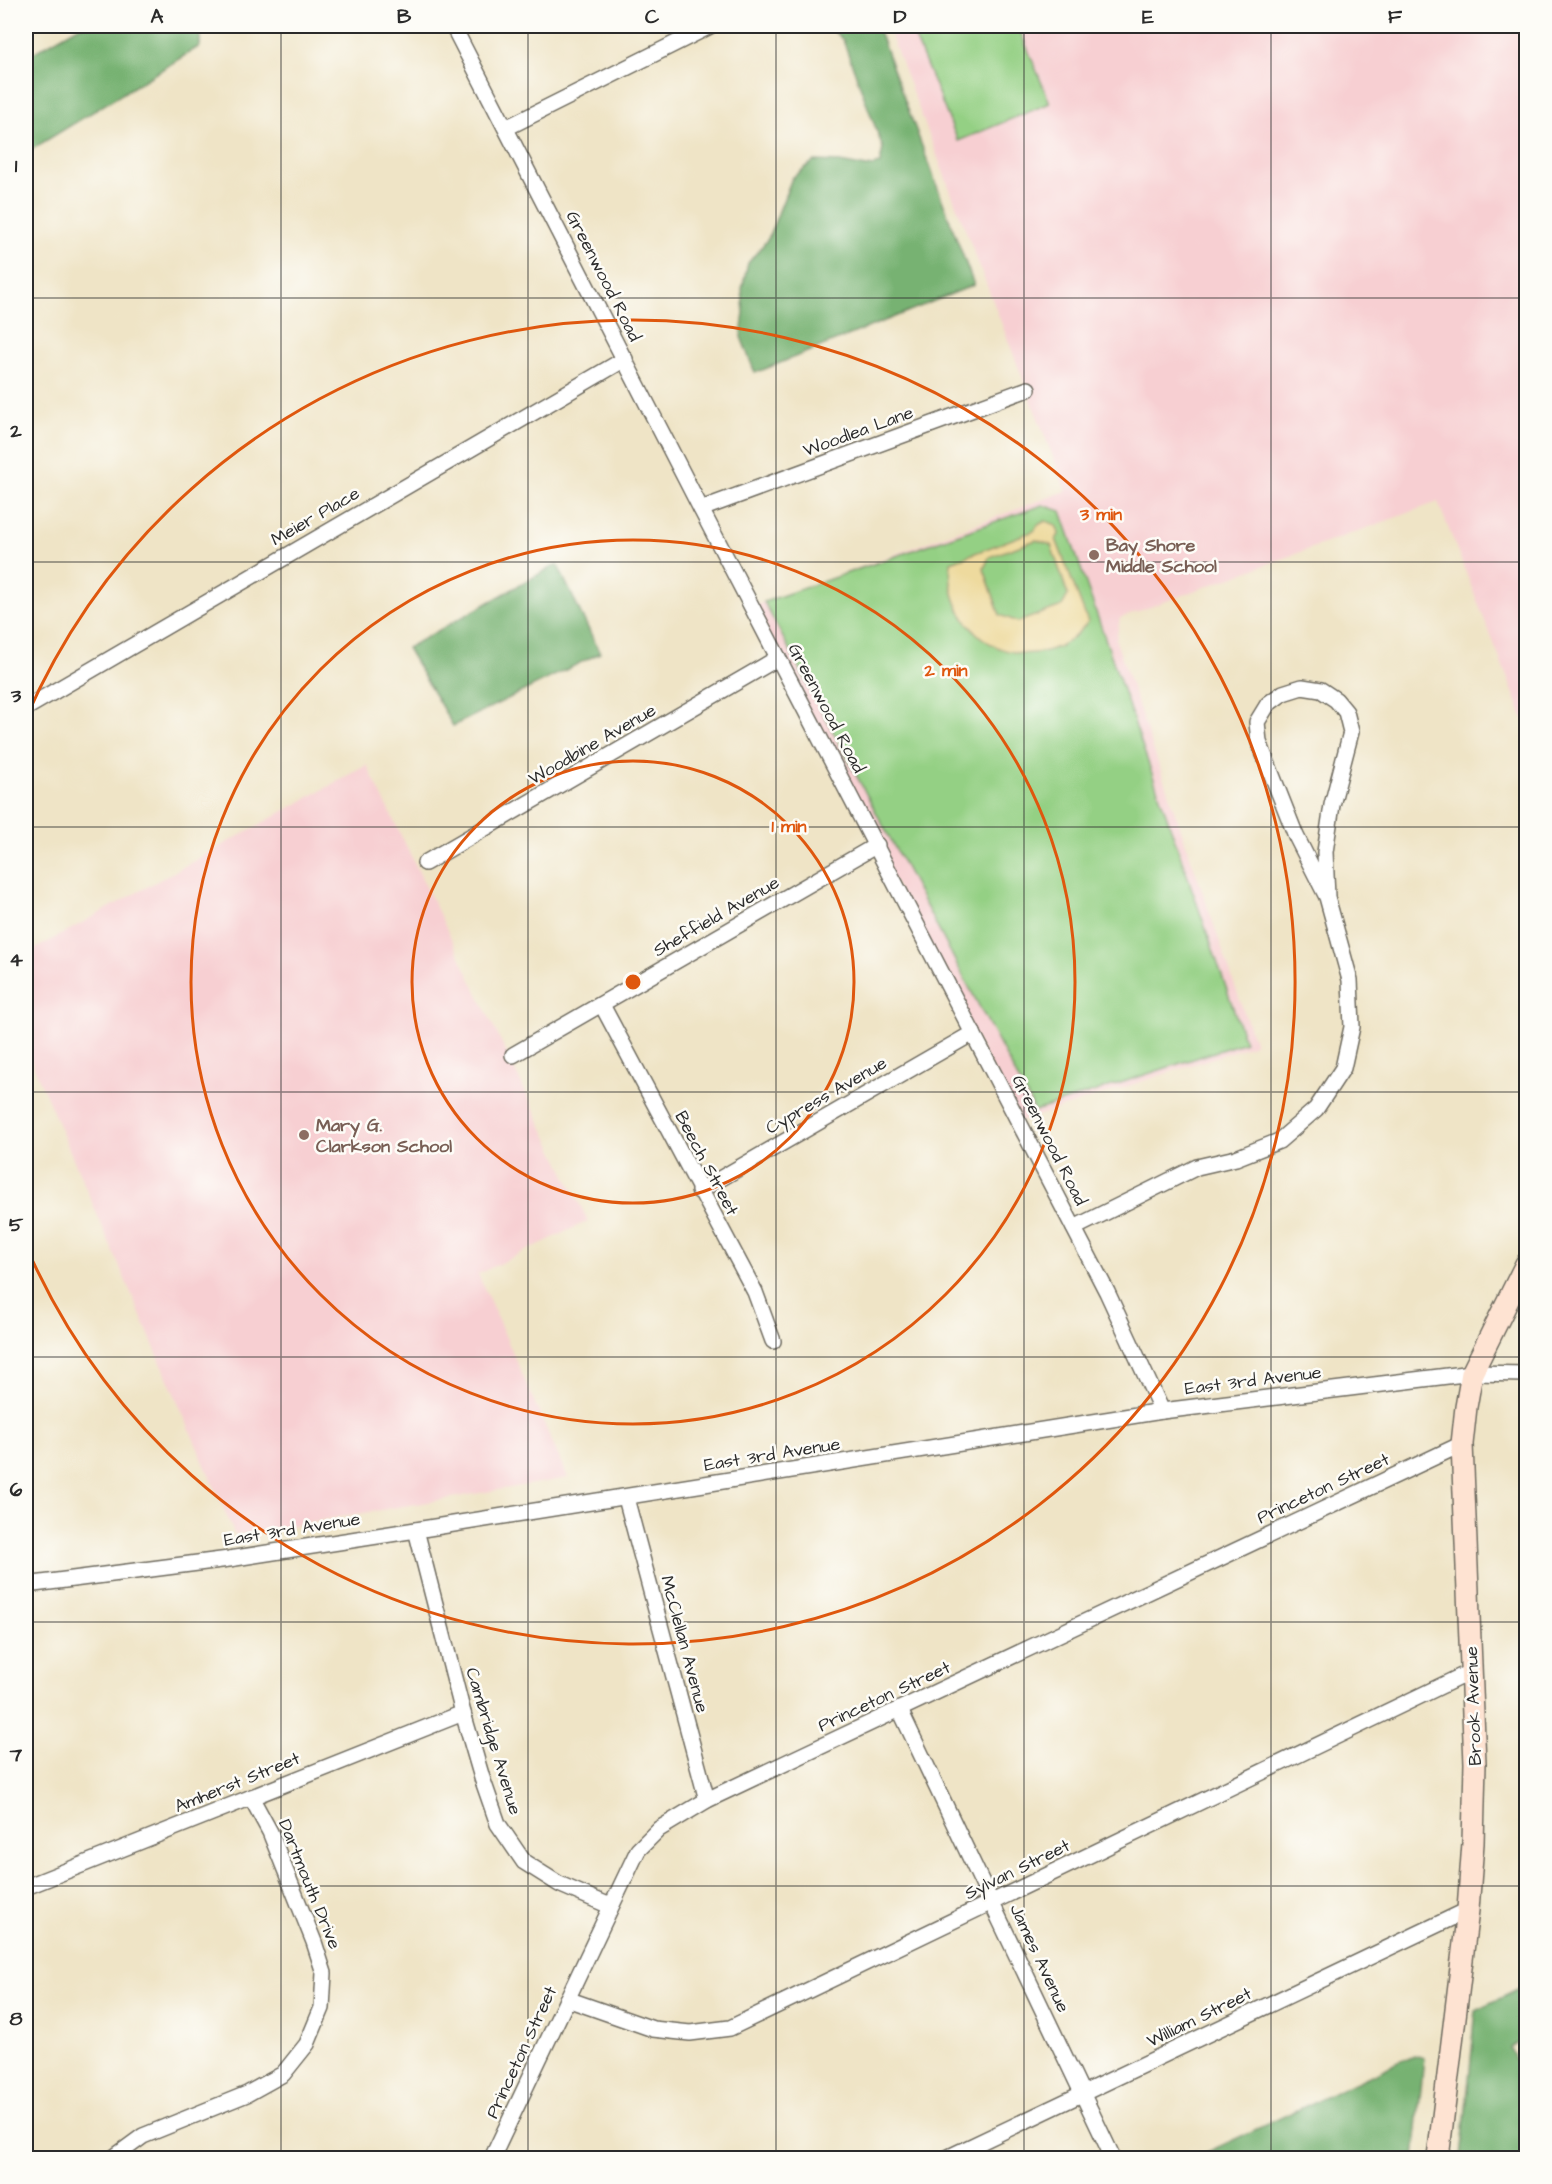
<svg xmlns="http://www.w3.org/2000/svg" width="1552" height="2184" font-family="'Architects Daughter',sans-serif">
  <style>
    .built { fill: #f7cfd2 }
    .green { fill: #94d084; stroke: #607e58; stroke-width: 1.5 }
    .forest { fill: #77b272; stroke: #516e4e; stroke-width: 1.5 }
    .sand { fill: #eeda9e; stroke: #8c8264; stroke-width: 1.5; fill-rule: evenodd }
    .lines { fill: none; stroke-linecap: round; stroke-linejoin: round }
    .street-casing { stroke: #706c61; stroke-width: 18 }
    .secondary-casing { stroke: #706c61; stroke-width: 24 }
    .street { stroke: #fff; stroke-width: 15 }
    .secondary { stroke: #fee3d2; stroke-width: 21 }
    .grid { fill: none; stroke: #2b2b2b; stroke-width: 1.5; stroke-opacity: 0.55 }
    .ring { fill: none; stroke: #df570e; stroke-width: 3 }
    .education-dot { fill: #8d6e63; stroke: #fdfcf7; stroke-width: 2 }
    .labels { text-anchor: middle; stroke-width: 5; stroke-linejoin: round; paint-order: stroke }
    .street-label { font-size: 18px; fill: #2b2b2b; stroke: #fdfcf7 }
    .education-label { font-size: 18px; font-weight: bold; fill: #785e54; stroke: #fdfcf7; text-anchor: start }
    .centre { fill: #df570e; stroke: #fdfcf7; stroke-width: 3 }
    .ring-label { font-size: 18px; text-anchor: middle; font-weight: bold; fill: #df570e; stroke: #fdfcf7; stroke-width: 5; stroke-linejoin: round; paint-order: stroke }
    .neatline { fill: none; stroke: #2b2b2b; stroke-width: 2 }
    .grid-label { font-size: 20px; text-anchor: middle; font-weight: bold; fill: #2b2b2b }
  </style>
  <rect width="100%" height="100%" fill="#fdfcf7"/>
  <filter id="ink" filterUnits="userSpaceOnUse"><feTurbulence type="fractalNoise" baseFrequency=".0167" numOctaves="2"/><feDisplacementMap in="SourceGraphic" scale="12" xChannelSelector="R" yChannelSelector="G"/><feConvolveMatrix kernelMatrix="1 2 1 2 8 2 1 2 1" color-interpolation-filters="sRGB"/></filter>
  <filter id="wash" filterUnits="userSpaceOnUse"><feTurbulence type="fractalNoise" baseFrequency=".008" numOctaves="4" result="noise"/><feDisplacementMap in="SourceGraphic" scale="24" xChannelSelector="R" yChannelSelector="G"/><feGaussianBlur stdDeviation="1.35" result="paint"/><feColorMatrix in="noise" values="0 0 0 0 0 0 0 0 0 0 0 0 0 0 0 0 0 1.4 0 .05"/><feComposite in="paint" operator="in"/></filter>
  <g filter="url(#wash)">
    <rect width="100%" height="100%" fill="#efe4c6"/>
    <g class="built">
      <polygon points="887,26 1526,26 1526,725 1438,502 1120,618 1116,641 1255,1044 1019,1122 752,607 1066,491"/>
      <polygon points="367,765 588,1221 478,1274 568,1478 235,1535 26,1049 26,954"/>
    </g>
    <g class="green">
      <polygon points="910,26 1018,26 1050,103 958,141"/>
      <polygon points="1043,505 1061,511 1245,1042 1035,1111 764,602"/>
    </g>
    <g class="forest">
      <polygon points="80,26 200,26 200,46 26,153 26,57"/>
      <polygon points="828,26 877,26 974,285 755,373 741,337 744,313 742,289 748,263 768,239 792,178 814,161 840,162 867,167 880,164 883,148 843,40"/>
      <polygon points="557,564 600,653 453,726 407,648"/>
      <polygon points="1526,1986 1526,2038 1510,2048 1526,2083 1526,2158 1461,2158 1476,2010"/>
      <polygon points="1414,2055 1424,2058 1414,2158 1195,2158"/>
    </g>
    <path class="sand" d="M 1045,521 C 1054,523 1058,525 1059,535 L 1056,539 L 1088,622 C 1080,631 1071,641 1060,646 C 1001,673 944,623 951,562 L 1034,531 L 1038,525 ZM 1036,540 L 1051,545 L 1068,595 L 1062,606 L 1018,622 L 1000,615 L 984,569 L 989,557 Z"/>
  </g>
  <g filter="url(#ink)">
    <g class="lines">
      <g class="street-casing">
        <g id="street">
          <polyline points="453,26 701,509 1107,1292 1162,1411"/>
          <polyline points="506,128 710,26"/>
          <polyline points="701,509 1028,389"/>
          <polyline points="26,708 625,359"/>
          <polyline points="425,863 778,658"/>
          <polyline points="602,1005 755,1292 773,1341"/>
          <polyline points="513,1055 877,845"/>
          <polyline points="699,1191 973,1033"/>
          <polyline points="1074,1228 1197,1167 1236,1158 1279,1141 1316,1109 1343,1068 1352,1027 1350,980 1327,897 1296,836 1259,742 1257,722 1268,704 1283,693 1302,687 1321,690 1336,700 1346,712 1351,732 1332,805 1325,852 1327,897"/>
          <polyline points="626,1498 707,1800"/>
          <polyline points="416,1530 463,1713 482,1778 498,1824 524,1862 559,1884 610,1906"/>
          <polyline points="26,1585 229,1559 416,1530 1162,1411 1472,1373 1526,1374"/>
          <polyline points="900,1710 1113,2158"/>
          <polyline points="26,1887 463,1713"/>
          <polyline points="567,1999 653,2029 690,2033 730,2028 1472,1671"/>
          <polyline points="113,2158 143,2136 247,2094 283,2074 307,2044 322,2008 324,1973 314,1942 270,1832 251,1797"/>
          <polyline points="492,2158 638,1850 659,1829 707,1800 1462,1444"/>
          <polyline points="947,2158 1468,1910"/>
        </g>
      </g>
      <g class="secondary-casing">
        <polyline id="secondary" points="1438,2158 1468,1910 1473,1843 1475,1763 1462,1444 1466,1407 1472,1373 1526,1264"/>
      </g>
      <use href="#street" class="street"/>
      <use href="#secondary" class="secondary"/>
    </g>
  </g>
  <path class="grid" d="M 281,26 L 281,2158M 528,26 L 528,2158M 776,26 L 776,2158M 1024,26 L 1024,2158M 1271,26 L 1271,2158M 26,298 L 1526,298M 26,562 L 1526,562M 26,827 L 1526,827M 26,1092 L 1526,1092M 26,1357 L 1526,1357M 26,1622 L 1526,1622M 26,1886 L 1526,1886"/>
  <g class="ring">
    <circle cx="633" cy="982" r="221"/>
    <circle cx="633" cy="982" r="442"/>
    <path d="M26 718A662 662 0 1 1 26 1246"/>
  </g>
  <g class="education-dot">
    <circle cx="1094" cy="555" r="6"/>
    <circle cx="304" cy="1135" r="6"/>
  </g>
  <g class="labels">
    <g class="street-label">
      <text transform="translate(604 276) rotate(63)" y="6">Greenwood Road</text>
      <text transform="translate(858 431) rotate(-20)" y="6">Woodlea Lane</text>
      <text transform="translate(315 516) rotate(-30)" y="6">Meier Place</text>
      <text transform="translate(827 708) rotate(62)" y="6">Greenwood Road</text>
      <text transform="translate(592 744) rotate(-30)" y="6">Woodbine Avenue</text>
      <text transform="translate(716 916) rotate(-30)" y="6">Sheffield Avenue</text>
      <text transform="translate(826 1095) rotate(-30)" y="6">Cypress Avenue</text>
      <text transform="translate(1050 1140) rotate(63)" y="6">Greenwood Road</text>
      <text transform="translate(707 1163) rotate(62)" y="6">Beech Street</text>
      <text transform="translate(1253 1380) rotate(-7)" y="6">East 3rd Avenue</text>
      <text transform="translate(772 1454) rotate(-9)" y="6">East 3rd Avenue</text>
      <text transform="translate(1323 1488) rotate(-25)" y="6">Princeton Street</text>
      <text transform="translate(292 1529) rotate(-9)" y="6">East 3rd Avenue</text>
      <text transform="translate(685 1644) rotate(75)" y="6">McClellan Avenue</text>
      <text transform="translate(884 1696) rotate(-25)" y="6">Princeton Street</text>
      <text transform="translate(1473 1706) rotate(-92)" y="6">Brook Avenue</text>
      <text transform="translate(494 1741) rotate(73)" y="6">Cambridge Avenue</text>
      <text transform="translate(237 1782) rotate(-22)" y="6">Amherst Street</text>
      <text transform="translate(1017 1869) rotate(-26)" y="6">Sylvan Street</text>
      <text transform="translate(310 1884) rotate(68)" y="6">Dartmouth Drive</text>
      <text transform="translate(1040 1958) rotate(65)" y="6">James Avenue</text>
      <text transform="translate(1199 2017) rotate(-26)" y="6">William Street</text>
      <text transform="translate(521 2052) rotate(-65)" y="6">Princeton Street</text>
    </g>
    <g class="education-label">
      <text x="1106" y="551">Bay Shore<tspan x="1106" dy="21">Middle School</tspan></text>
      <text x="316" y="1131">Mary G.<tspan x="316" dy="21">Clarkson School</tspan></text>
    </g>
  </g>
  <circle cx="633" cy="982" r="9" class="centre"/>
  <g class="ring-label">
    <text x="1101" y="520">3 min</text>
    <text x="946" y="676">2 min</text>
    <text x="789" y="832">1 min</text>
  </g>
  <rect width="1552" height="2184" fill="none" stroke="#fdfcf7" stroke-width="66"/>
  <rect x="33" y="33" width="1486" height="2118" class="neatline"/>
  <g class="grid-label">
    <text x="157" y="23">A</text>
    <text x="404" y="23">B</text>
    <text x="652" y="23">C</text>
    <text x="900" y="23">D</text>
    <text x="1148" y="23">E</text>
    <text x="1395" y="23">F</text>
    <text x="16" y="172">1</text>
    <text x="16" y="437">2</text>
    <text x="16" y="702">3</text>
    <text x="16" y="966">4</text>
    <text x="16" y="1231">5</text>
    <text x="16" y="1496">6</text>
    <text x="16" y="1761">7</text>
    <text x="16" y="2025">8</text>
  </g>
</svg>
